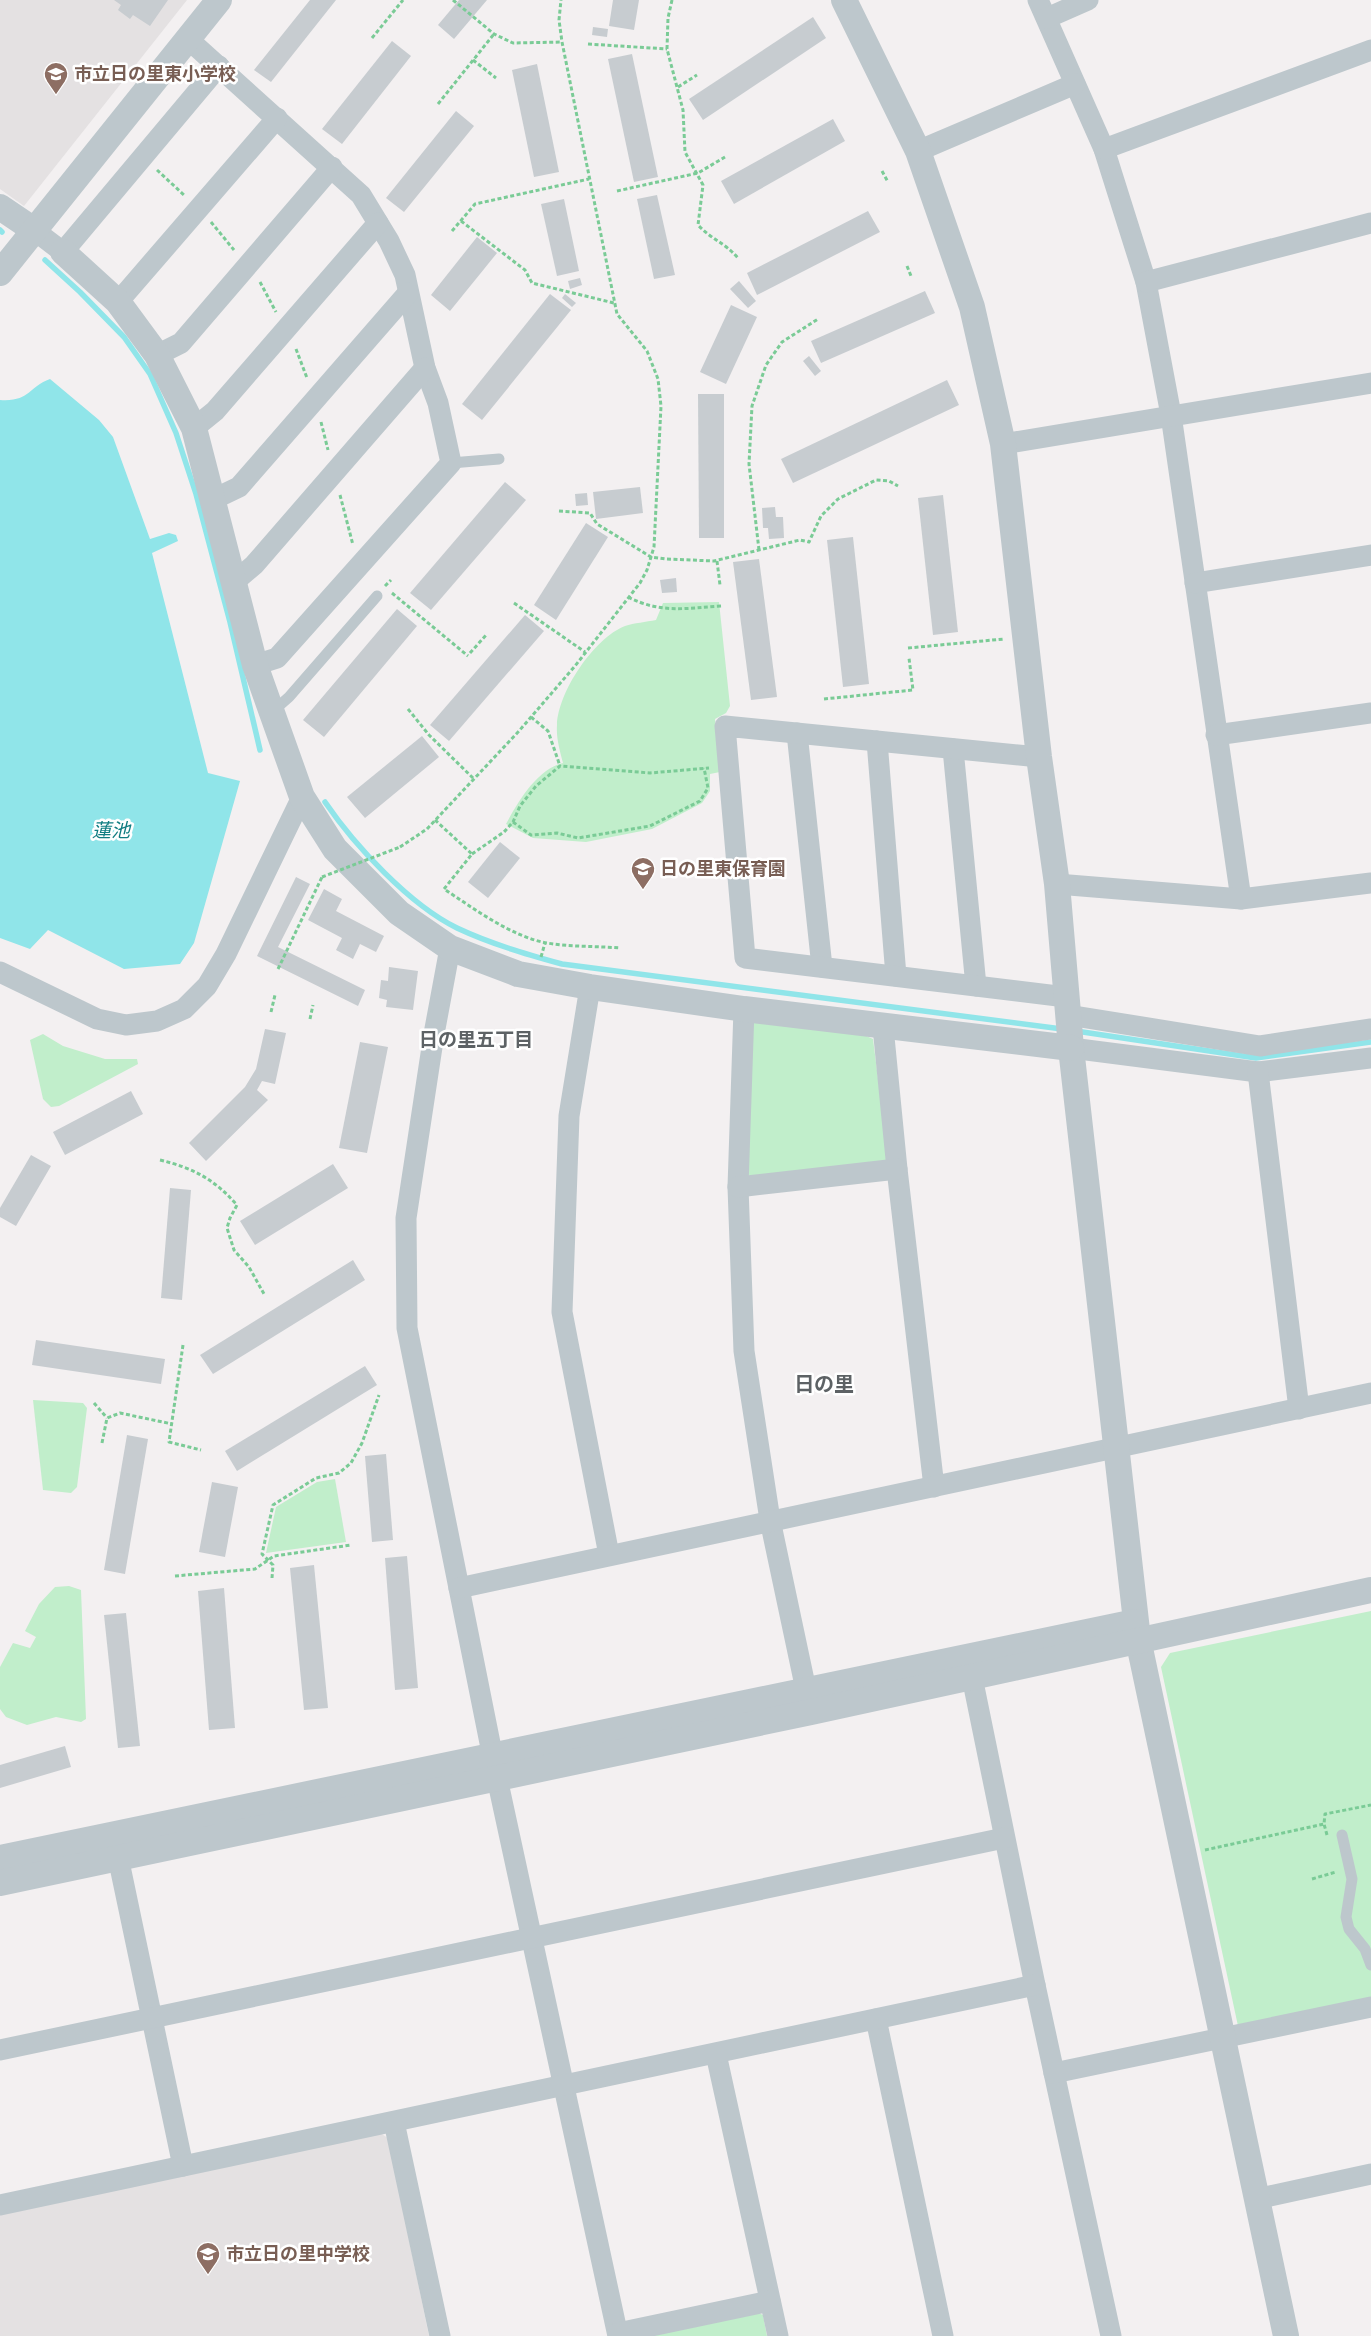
<svg xmlns="http://www.w3.org/2000/svg" width="1371" height="2336" font-family="Montserrat,'Noto Sans JP',sans-serif">
  <style>
    .education { fill: #e4e1e2 }
    .green { fill: #c1eecb }
    .water { fill: #90e5e9 }
    .lines { fill: none; stroke-linecap: round; stroke-linejoin: round }
    .stream { stroke: #90e5e9; stroke-width: 5.5 }
    .building { fill: #c7ccd0 }
    .path { stroke: #7acb96; stroke-width: 3; stroke-dasharray: 4 2.5; stroke-linecap: butt }
    .service { stroke: #bdc7cc; stroke-width: 11 }
    .minor { stroke: #bdc7cc; stroke-width: 21 }
    .tertiary { stroke: #bdc7cc; stroke-width: 26 }
    .path-bridge { stroke: #7acb96; stroke-width: 3; stroke-dasharray: 4 2.5; stroke-linecap: butt }
    .labels { text-anchor: middle; stroke-width: 5; stroke-linejoin: round; paint-order: stroke }
    .education-label { font-size: 18px; font-weight: bold; fill: #785e54; stroke: #fff; text-anchor: start }
    .water-label { font-size: 19px; font-style: italic; fill: #117d82; stroke: #fff }
    .neighbourhood-label { font-size: 19px; font-weight: bold; fill: #5d6265; stroke: #fff }
    .quarter-label { font-size: 20px; font-weight: bold; fill: #5d6265; stroke: #fff }
  </style>
  <rect width="100%" height="100%" fill="#f3f0f1"/>
  <g class="education">
    <polygon points="0,0 187,0 24,206 0,189"/>
    <polygon points="380,2133 388,2138 429,2336 0,2336 0,2215"/>
  </g>
  <g class="green">
    <path d="M 719,602 L 730,706 L 726,713 L 715,719 L 720,772 L 710,774 L 710,791 L 702,803 L 652,829 L 586,842 L 533,838 L 506,824 C 518,802 537,769 563,763 C 560,751 556,738 557,725 C 558,692 594,638 625,626 C 634,623 646,622 656,620 L 663,603 Z"/>
    <polygon points="756,1020 864,1035 873,1039 888,1157 884,1165 757,1180 747,1174 750,1029"/>
    <polygon points="43,1034 63,1046 105,1059 137,1059 138,1064 59,1106 51,1107 43,1099 30,1040"/>
    <polygon points="33,1400 83,1403 87,1408 77,1487 71,1493 43,1490"/>
    <polygon points="335,1479 346,1542 266,1553 276,1507 317,1482"/>
    <polygon points="69,1586 81,1590 86,1719 81,1722 56,1717 27,1725 6,1717 0,1709 0,1667 13,1643 30,1648 36,1637 25,1631 39,1604 55,1587"/>
    <polygon points="1371,1611 1371,1997 1238,2026 1161,1667 1170,1653"/>
    <polygon points="754,2311 763,2315 767,2336 634,2336"/>
  </g>
  <path class="water" d="M 50,379 L 99,420 L 113,437 L 150,539 L 169,533 L 176,535 L 178,541 L 152,553 L 208,773 L 240,781 L 194,943 L 180,964 L 124,969 L 48,930 L 30,949 L 0,938 L 0,400 C 30,402 28,387 50,379 Z"/>
  <g class="lines">
    <g class="stream">
      <polyline points="0,230 2,232"/>
      <polyline points="45,260 80,292 124,337 150,374 176,433 196,494 230,622 260,750"/>
      <path d="M 325,802 C 355,846 410,905 457,928 C 491,944 526,954 562,964 L 1062,1029"/>
      <polyline points="1076,1031 1256,1058 1371,1042"/>
    </g>
  </g>
  <g class="building">
    <polygon points="114,0 168,0 150,26 133,15 130,19 118,10 121,5"/>
    <polygon points="310,0 336,0 271,82 254,70"/>
    <polygon points="459,0 487,0 454,39 438,25"/>
    <polygon points="613,0 639,0 634,30 609,26"/>
    <polygon points="813,17 826,38 703,120 689,99"/>
    <polygon points="593,27 608,29 607,37 592,35"/>
    <polygon points="392,41 411,56 342,144 322,129"/>
    <polygon points="632,54 658,177 634,182 608,59"/>
    <polygon points="537,64 559,172 534,177 512,70"/>
    <polygon points="456,111 474,126 404,212 386,198"/>
    <polygon points="833,119 845,141 734,204 721,181"/>
    <polygon points="657,195 675,275 654,279 637,199"/>
    <polygon points="564,199 579,271 557,276 541,204"/>
    <polygon points="868,211 880,232 757,295 747,273"/>
    <polygon points="477,237 497,253 450,311 431,295"/>
    <polygon points="580,278 582,285 570,289 568,281"/>
    <polygon points="739,281 756,301 748,308 730,289"/>
    <polygon points="925,291 935,313 821,363 811,341"/>
    <polygon points="550,294 571,310 482,420 462,404"/>
    <polygon points="565,294 576,303 572,307 562,298"/>
    <polygon points="731,305 757,317 726,384 700,372"/>
    <polygon points="809,356 821,371 815,376 803,361"/>
    <polygon points="947,380 959,405 793,483 781,459"/>
    <polygon points="698,394 724,394 724,538 699,538"/>
    <polygon points="505,482 526,500 431,610 410,593"/>
    <polygon points="640,487 643,513 596,519 593,492"/>
    <polygon points="587,493 588,505 576,506 575,494"/>
    <polygon points="943,495 958,632 933,635 918,498"/>
    <polygon points="775,507 776,517 783,517 784,538 769,539 768,528 763,528 762,508"/>
    <polygon points="586,523 608,537 556,620 534,605"/>
    <polygon points="853,537 869,684 843,687 827,540"/>
    <polygon points="759,559 777,697 751,700 733,562"/>
    <polygon points="676,578 677,592 662,593 660,580"/>
    <polygon points="397,609 417,626 324,737 303,720"/>
    <polygon points="525,615 544,631 449,741 430,725"/>
    <polygon points="422,736 439,757 365,818 347,797"/>
    <polygon points="500,842 520,858 488,898 468,882"/>
    <polygon points="296,877 310,884 278,947 365,990 358,1006 257,956"/>
    <polygon points="324,889 342,899 336,911 384,936 376,952 360,944 353,959 336,950 342,938 308,920"/>
    <polygon points="389,967 418,971 413,1010 386,1007 387,1000 379,998 381,980 388,981"/>
    <polygon points="265,1029 286,1033 275,1084 262,1081 257,1090 268,1100 206,1161 189,1143 245,1087 256,1069"/>
    <polygon points="360,1042 388,1047 367,1153 339,1148"/>
    <polygon points="131,1091 143,1114 65,1155 53,1132"/>
    <polygon points="31,1155 51,1166 16,1226 0,1217 0,1208"/>
    <polygon points="333,1164 348,1188 255,1245 240,1221"/>
    <polygon points="170,1188 191,1190 182,1300 161,1298"/>
    <polygon points="353,1260 365,1280 213,1374 200,1355"/>
    <polygon points="36,1340 165,1359 161,1384 32,1365"/>
    <polygon points="365,1366 377,1385 237,1471 225,1451"/>
    <polygon points="127,1435 148,1439 125,1574 104,1570"/>
    <polygon points="386,1454 393,1540 372,1542 365,1456"/>
    <polygon points="212,1482 238,1487 225,1557 199,1552"/>
    <polygon points="407,1556 418,1688 395,1690 385,1558"/>
    <polygon points="314,1565 328,1708 304,1710 290,1568"/>
    <polygon points="224,1588 235,1728 209,1730 198,1591"/>
    <polygon points="126,1613 140,1746 118,1748 104,1615"/>
    <polygon points="65,1746 71,1767 0,1788 0,1765"/>
  </g>
  <g class="lines">
    <g class="path">
      <polyline points="453,0 494,34 513,43 562,42"/>
      <path d="M 672,0 L 668,18 L 667,49 L 683,110 L 685,152 L 703,185 L 698,225 C 712,240 724,242 738,258"/>
      <polyline points="372,38 403,0"/>
      <polyline points="588,44 667,49"/>
      <polyline points="473,60 496,78"/>
      <polyline points="678,87 697,75"/>
      <polyline points="438,104 494,34"/>
      <polyline points="157,170 184,195"/>
      <polyline points="882,171 888,182"/>
      <polyline points="617,191 698,173 725,157"/>
      <polyline points="461,221 525,270 532,283 614,303"/>
      <polyline points="211,222 234,250"/>
      <polyline points="452,231 475,204 589,179"/>
      <polyline points="907,266 911,276"/>
      <polyline points="260,282 276,312"/>
      <polyline points="296,349 307,378"/>
      <polyline points="321,422 328,450"/>
      <polyline points="340,495 353,545"/>
      <polyline points="559,511 590,513 597,524 651,557 666,559 714,561 800,540 809,542 821,516 838,499 876,480 889,481 898,486"/>
      <polyline points="759,550 749,464 752,406 766,365 782,342 818,319"/>
      <polyline points="717,561 720,585"/>
      <polyline points="385,586 391,580"/>
      <polyline points="392,593 468,656"/>
      <path d="M 628,597 C 661,614 687,608 722,606"/>
      <polyline points="514,603 585,652"/>
      <polyline points="908,648 1004,639"/>
      <polyline points="470,653 487,634"/>
      <polyline points="824,699 913,690 909,658"/>
      <polyline points="408,709 429,735 474,779"/>
      <polyline points="531,717 548,731 560,766"/>
      <path d="M 435,820 L 472,854 L 444,889 C 473,908 512,937 547,943 C 570,947 596,946 620,948"/>
      <polyline points="513,822 531,835 557,833 578,838 650,826 700,801 708,788 704,768"/>
      <polyline points="400,847 427,829 519,731 575,666 640,583 647,570 654,547 661,406 658,379 647,351 617,314 562,42 559,20 561,0"/>
      <polyline points="472,854 504,832 513,822 520,806 536,786 560,766 650,773 709,768"/>
      <polyline points="541,957 545,943"/>
      <polyline points="278,969 322,877"/>
      <polyline points="271,1012 275,995"/>
      <polyline points="310,1019 313,1005"/>
      <path d="M 160,1160 C 193,1168 214,1179 237,1205 L 230,1218 L 227,1228 L 234,1250 L 249,1267 L 264,1294"/>
      <polyline points="183,1345 169,1442 201,1450"/>
      <polyline points="94,1403 107,1418"/>
      <polyline points="102,1443 107,1418 120,1413 172,1424"/>
      <polyline points="175,1576 255,1569 274,1556 351,1545"/>
      <polyline points="272,1578 273,1565 262,1554 273,1505 316,1478 339,1473 351,1463 362,1443 379,1395"/>
      <polyline points="1327,1835 1324,1824 1325,1814 1371,1805"/>
      <polyline points="1205,1850 1324,1824"/>
      <polyline points="1312,1879 1336,1872"/>
    </g>
    <g class="service">
      <polyline points="451,463 499,459"/>
      <polyline points="272,712 289,697 377,596"/>
      <polyline points="1342,1835 1352,1879 1346,1917 1349,1929 1365,1949 1371,1965"/>
    </g>
    <g class="minor">
      <polyline points="1038,0 1104,149 1146,282 1171,415 1241,899"/>
      <polyline points="1047,18 1088,0"/>
      <polyline points="188,39 361,195 389,241 405,275 425,368 438,403 451,463 277,658 255,665"/>
      <polyline points="1104,149 1371,50"/>
      <polyline points="918,151 1075,84"/>
      <polyline points="34,230 63,252 219,66"/>
      <polyline points="1146,282 1371,223"/>
      <polyline points="118,302 277,118"/>
      <polyline points="157,355 181,343 332,167"/>
      <polyline points="194,428 215,411 378,223"/>
      <polyline points="1003,444 1371,383"/>
      <polyline points="214,499 239,487 408,293"/>
      <polyline points="234,582 254,565 425,368"/>
      <polyline points="1195,583 1371,555"/>
      <polyline points="797,733 822,967"/>
      <polyline points="1216,735 1371,713"/>
      <polyline points="877,741 896,976"/>
      <polyline points="953,749 976,986"/>
      <polyline points="1039,757 725,726 745,958 1066,997"/>
      <polyline points="1057,884 1241,899 1371,883"/>
      <polyline points="450,948 434,1034 406,1218 407,1328 497,1778 618,2336"/>
      <polyline points="0,972 97,1019 126,1025 157,1021 184,1009 207,986 226,954 302,797"/>
      <polyline points="590,987 569,1116 562,1312 609,1555"/>
      <polyline points="744,1009 738,1187 744,1351 770,1520 809,1704"/>
      <polyline points="1068,1015 1260,1046 1371,1029"/>
      <polyline points="883,1027 897,1169 934,1487"/>
      <polyline points="1071,1048 1258,1072 1371,1058"/>
      <polyline points="1258,1072 1299,1409"/>
      <polyline points="738,1187 897,1169"/>
      <polyline points="459,1588 1371,1393"/>
      <polyline points="972,1677 1035,1985 1111,2336"/>
      <polyline points="118,1857 183,2166"/>
      <polyline points="876,2019 943,2336"/>
      <polyline points="0,2050 1004,1838"/>
      <polyline points="716,2054 778,2336"/>
      <polyline points="1054,2073 1371,2007"/>
      <polyline points="394,2122 440,2336"/>
      <polyline points="1256,2199 1371,2174"/>
      <polyline points="0,2205 1035,1985"/>
      <polyline points="618,2333 770,2301"/>
    </g>
    <g class="tertiary">
      <polyline points="844,0 918,151 972,307 1003,444 1039,757 1057,884 1071,1048 1138,1639 1286,2336"/>
      <polyline points="0,207 34,230"/>
      <polyline points="63,252 118,302 157,355 194,428 255,665 302,797 335,849 399,913 450,948 518,974 590,987 744,1009 1071,1048"/>
      <polyline points="0,273 219,0"/>
      <polyline points="0,1858 1135,1622"/>
      <polyline points="0,1883 811,1712 1371,1590"/>
    </g>
    <polyline class="path-bridge" points="322,877 400,847"/>
  </g>
  <defs>
    <g id="school-pin" transform="scale(1.25)"><path d="M0 17L-7.5 6A9.5 9.5 0 1 1 7.5 6Z" fill="#8d6e63" stroke="#fff"/><path d="M0-5L7-2L0 1L-7-2ZM-4 1L0 2.5L4 1V4Q0 6-4 4Z" fill="#fff"/></g>
  </defs>
  <g fill-rule="evenodd">
    <use href="#school-pin" x="56" y="74"/>
    <use href="#school-pin" x="643" y="869"/>
    <use href="#school-pin" x="208" y="2254"/>
  </g>
  <g class="labels">
    <g class="education-label">
      <text x="74" y="80">市立日の里東小学校</text>
      <text x="660" y="875">日の里東保育園</text>
      <text x="226" y="2260">市立日の里中学校</text>
    </g>
    <g class="water-label">
      <text x="111" y="837">蓮池</text>
    </g>
    <g class="neighbourhood-label">
      <text x="476" y="1046">日の里五丁目</text>
    </g>
    <g class="quarter-label">
      <text x="824" y="1391">日の里</text>
    </g>
  </g>
</svg>
